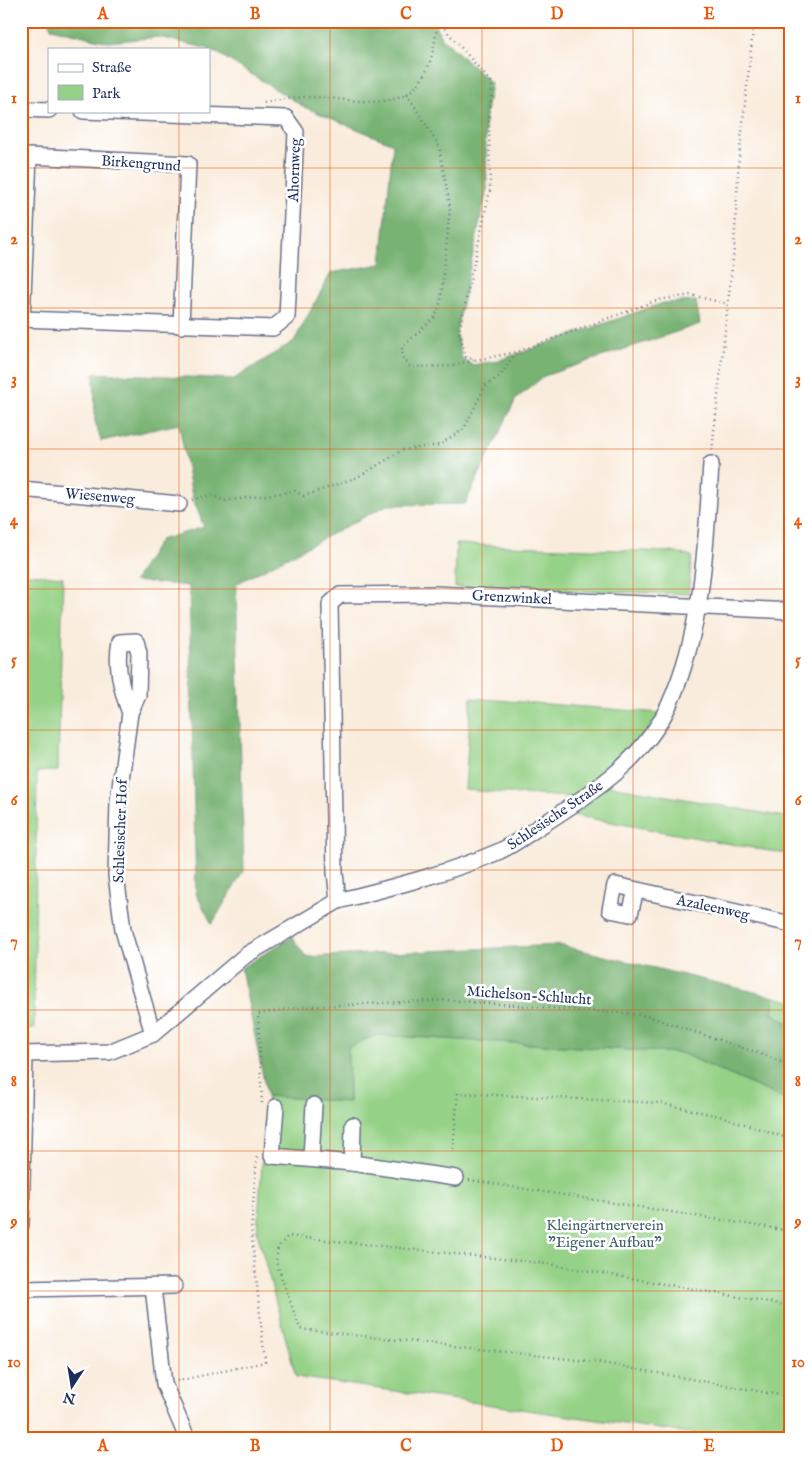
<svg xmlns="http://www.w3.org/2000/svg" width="812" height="1459" font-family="'IM FELL English',serif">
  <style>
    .green { fill: #95d186; stroke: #588072 }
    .forest { fill: #78b373; stroke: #4a7168 }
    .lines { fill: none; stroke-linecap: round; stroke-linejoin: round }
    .minor-casing { stroke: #69718a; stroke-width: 18 }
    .path { stroke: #69718a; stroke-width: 2.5; stroke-dasharray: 1 4; stroke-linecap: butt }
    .minor { stroke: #fff; stroke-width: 15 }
    .grid { fill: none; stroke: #e8590c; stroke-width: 1; stroke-opacity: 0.55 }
    .labels { text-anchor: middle; stroke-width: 5; stroke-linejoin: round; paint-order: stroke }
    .street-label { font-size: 15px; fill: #1b2f5e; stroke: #fff }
    .park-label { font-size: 15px; fill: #40606a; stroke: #fff }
    .neatline { fill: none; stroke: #e8590c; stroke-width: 2 }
    .grid-label { font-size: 16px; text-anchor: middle; font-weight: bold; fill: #e8590c }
  </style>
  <rect width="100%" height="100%" fill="#fff"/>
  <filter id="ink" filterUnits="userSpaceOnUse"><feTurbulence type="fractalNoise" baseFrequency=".02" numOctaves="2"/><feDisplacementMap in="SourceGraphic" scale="10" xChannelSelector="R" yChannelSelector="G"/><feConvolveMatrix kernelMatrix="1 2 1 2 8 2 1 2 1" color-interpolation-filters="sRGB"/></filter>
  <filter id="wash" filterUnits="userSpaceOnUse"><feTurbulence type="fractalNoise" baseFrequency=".0096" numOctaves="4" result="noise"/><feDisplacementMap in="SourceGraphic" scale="20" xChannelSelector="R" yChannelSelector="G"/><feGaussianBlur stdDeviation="1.12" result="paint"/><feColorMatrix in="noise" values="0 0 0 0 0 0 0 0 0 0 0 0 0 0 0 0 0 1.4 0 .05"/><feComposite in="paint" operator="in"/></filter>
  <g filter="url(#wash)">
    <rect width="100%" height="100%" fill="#f9ecdc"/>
    <g class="green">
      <polygon points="456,544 671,552 692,556 688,594 455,587"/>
      <polygon points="21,573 63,577 58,771 37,772 34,1029 21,1030"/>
      <polygon points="471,698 661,713 646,741 581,798 465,790"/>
      <polygon points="606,785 791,818 791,855 566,814"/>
      <polygon points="775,997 791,1001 791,1025 772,1013"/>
      <polygon points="377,1035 681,1053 791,1102 791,1438 723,1438 296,1377 257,1232 267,1096 349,1102 348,1046"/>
    </g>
    <g class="forest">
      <polygon points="49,21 433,21 441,37 491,83 485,118 487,189 456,332 462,359 472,365 497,361 663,303 696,301 700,324 544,376 516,399 465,504 387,505 236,584 244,870 212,924 196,894 189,586 134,581 160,540 204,527 192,496 179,424 101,441 95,421 94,373 234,379 294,341 331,273 381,264 393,144 304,107 219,54 209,51 209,49 159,37 108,42 51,28"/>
      <polygon points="292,937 306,957 559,945 775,997 772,1013 791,1025 791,1102 681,1053 377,1035 348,1047 349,1102 267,1096 241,968"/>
    </g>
  </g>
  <g filter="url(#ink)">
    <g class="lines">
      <g class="minor-casing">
        <g id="minor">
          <polyline points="21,109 49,110"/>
          <polyline points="21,319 273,328 287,317 296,132 286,118 83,111"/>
          <polyline points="22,319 29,156 188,164 181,326"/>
          <polyline points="21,489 179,504"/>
          <path d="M 130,713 C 122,692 115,665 120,642 L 136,641 L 139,653 L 138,695 L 130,713 L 118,802 L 116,875 L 123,930 L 153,1034"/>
          <polyline points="636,890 630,914 610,910 615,885 791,924"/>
          <path d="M 338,901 C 393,887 449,873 500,851 C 515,844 529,833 542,825 C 592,793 644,760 669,705 C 703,630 706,545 711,464"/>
          <polyline points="21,1054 109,1052 153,1034 246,955 338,901 335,872 330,604 340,595 434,594 791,611"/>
          <polyline points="276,1107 272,1156 352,1163 456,1178"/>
          <polyline points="311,1159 314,1105"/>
          <polyline points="352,1163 353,1125"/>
          <polyline points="21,1225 25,1054"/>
          <polyline points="153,1287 164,1384 187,1438"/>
          <polyline points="21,1289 174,1286"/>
        </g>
      </g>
      <g class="path">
        <polyline points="438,21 492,83 489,120 490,190 459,332 466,357 476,360 517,352 658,300 691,295 728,304"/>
        <polyline points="407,94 439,146 450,207 441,300 435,317 402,347 403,358 410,367 449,366 474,360"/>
        <path d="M 264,103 C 277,100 292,98 306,97 C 335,96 384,110 408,93 C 431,78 434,47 438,22"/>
        <polyline points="712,450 734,248 739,158 754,21"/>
        <polyline points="192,500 211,495 225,501 295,491 304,496 358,477 403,450 439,445 464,429 485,386 500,376 516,353"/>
        <polyline points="262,1103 258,1014 301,1007 447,1000 644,1015 764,1055 791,1066"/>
        <polyline points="453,1149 458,1093 660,1103 723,1117 791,1139"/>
        <polyline points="469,1180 791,1231"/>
        <polyline points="791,1306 549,1264 288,1236 278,1247 276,1262 300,1329 596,1362 791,1397"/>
        <polyline points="177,1381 265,1362 251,1229 257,1156"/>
      </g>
      <use href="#minor" class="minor"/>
    </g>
  </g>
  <path class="grid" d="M 179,21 L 179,49M 330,21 L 330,1438M 482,21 L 482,1438M 633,21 L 633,1438M 179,111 L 179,1438M 21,168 L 791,168M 21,308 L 791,308M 21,449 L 791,449M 21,589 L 791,589M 21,730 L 791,730M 21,870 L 791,870M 21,1010 L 791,1010M 21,1151 L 791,1151M 21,1291 L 791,1291"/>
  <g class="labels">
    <g class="street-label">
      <text transform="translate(141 163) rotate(4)" y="5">Birkengrund</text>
      <text transform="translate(294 170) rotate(-88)" y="5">Ahornweg</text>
      <text transform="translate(100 496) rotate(5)" y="5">Wiesenweg</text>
      <text transform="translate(512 597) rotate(3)" y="5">Grenzwinkel</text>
      <text transform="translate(555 815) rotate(-34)" y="5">Schlesische Straße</text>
      <text transform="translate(120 831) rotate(-88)" y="5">Schlesischer Hof</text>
      <text transform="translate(713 907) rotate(12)" y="5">Azaleenweg</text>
      <text transform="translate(529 995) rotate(4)" y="5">Michelson-Schlucht</text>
    </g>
    <g class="park-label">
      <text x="605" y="1230">Kleingärtnerverein<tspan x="605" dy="17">"Eigener Aufbau"</tspan></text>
    </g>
  </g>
  <rect width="812" height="1459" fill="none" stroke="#fff" stroke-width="55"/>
  <rect x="48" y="48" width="162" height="65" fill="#ffffff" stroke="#a4acbf"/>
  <rect x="58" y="64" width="25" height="8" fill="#ffffff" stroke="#a4acbf"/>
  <text x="92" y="72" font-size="15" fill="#1b2f5e">Straße</text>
  <rect x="58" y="85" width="25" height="15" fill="#95d186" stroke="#a4acbf"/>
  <text x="92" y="98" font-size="15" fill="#1b2f5e">Park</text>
  <g transform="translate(72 1386) rotate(192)" stroke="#ffffff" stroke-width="4" paint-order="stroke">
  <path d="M0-4L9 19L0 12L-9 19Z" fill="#1b2f5e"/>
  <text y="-8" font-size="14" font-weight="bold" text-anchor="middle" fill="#1b2f5e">N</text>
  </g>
  <rect x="28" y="28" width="756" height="1404" class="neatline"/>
  <g class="grid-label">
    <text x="103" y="19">A</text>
    <text x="255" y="19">B</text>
    <text x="406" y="19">C</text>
    <text x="557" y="19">D</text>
    <text x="709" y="19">E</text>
    <text x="14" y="103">1</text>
    <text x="798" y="103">1</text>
    <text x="14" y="244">2</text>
    <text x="798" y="244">2</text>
    <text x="14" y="384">3</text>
    <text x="798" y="384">3</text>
    <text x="14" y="525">4</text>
    <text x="798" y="525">4</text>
    <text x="14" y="665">5</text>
    <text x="798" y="665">5</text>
    <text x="14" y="805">6</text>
    <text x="798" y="805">6</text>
    <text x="14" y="946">7</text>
    <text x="798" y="946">7</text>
    <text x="14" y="1086">8</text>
    <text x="798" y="1086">8</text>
    <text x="14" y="1227">9</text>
    <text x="798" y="1227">9</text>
    <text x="14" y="1367">10</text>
    <text x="798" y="1367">10</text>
    <text x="103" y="1451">A</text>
    <text x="255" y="1451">B</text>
    <text x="406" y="1451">C</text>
    <text x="557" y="1451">D</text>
    <text x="709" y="1451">E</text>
  </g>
</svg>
